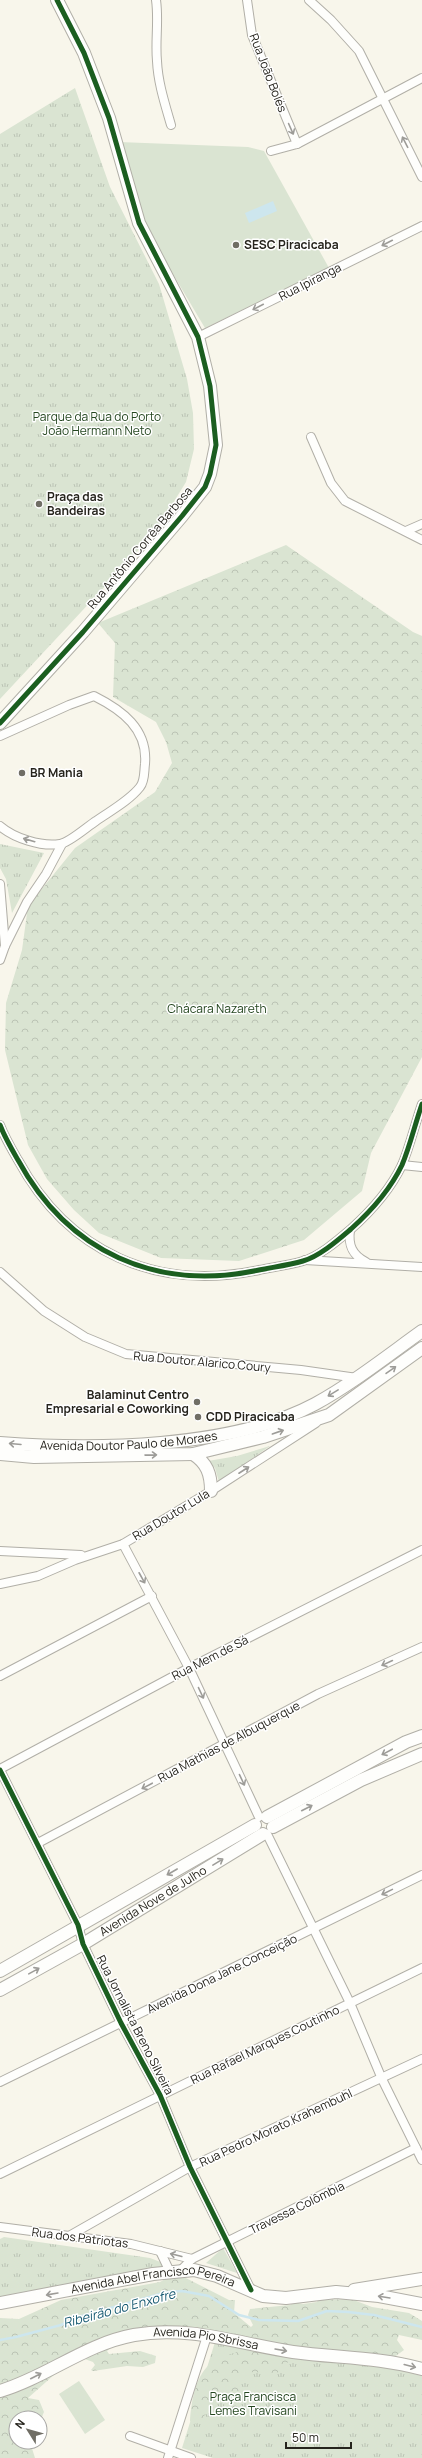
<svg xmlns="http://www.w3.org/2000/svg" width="422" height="2458" font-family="Manrope,sans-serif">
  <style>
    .grass { fill: url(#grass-tufts) }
    .forest { fill: url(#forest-crowns) }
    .garden { fill: #dae4d2 }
    .water { fill: #cde6ee }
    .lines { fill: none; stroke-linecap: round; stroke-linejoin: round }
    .stream { stroke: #cde6ee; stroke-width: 2.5 }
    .street-casing { stroke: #b1afa7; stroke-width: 10 }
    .secondary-casing { stroke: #b1afa7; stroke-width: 14 }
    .street { stroke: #fefefc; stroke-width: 8 }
    .secondary { stroke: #fefefc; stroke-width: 12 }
    .cycleway-casing { stroke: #fff; stroke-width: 8 }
    .cycleway { stroke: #1b5e20; stroke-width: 5 }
    .oneway { stroke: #9d9c98 }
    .poi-dot { fill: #706e65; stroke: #fff; stroke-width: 1.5 }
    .labels { text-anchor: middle; stroke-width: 3; stroke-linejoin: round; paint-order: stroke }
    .street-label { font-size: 12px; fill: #26241d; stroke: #fff }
    .poi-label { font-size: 12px; font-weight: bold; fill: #26241d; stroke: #fff; text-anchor: start }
    .park-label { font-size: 12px; fill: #254720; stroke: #fff }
    .water-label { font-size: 13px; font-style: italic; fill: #145870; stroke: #fff }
  </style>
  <defs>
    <pattern id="grass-tufts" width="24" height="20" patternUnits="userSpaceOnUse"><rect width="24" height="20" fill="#dae4d2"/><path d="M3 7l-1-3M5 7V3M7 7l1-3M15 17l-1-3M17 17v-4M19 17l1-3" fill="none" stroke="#bbc3b4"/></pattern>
    <pattern id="forest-crowns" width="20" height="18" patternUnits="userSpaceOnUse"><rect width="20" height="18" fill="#dae4d2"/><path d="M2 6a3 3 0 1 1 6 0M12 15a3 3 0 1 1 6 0" fill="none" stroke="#bbc3b4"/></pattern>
  </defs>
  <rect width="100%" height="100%" fill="#f8f6eb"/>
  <g class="grass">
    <polygon points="75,88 110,187 159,284 187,379 193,413 194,449 186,482 162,521 136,553 0,699 0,134"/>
    <polygon points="0,844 44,853 12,913 6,879 0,868"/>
    <polygon points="270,1446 219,1482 215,1468 208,1461 237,1456"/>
    <polygon points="4,2237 150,2258 163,2263 164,2270 0,2300 0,2239"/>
    <polygon points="223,2248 237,2273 206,2263"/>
    <polygon points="215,2342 376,2364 422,2376 422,2458 213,2458 182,2448"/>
  </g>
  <g class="forest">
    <polygon points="286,545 413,632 422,636 422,1057 371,1153 362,1191 304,1240 239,1261 161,1258 99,1233 74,1210 47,1179 28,1145 5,1050 6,1003 22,950 28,906 75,848 155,792 172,763 166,742 156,722 113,697 115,643 98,623"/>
    <path d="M 176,2273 L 229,2300 L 235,2300 L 234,2313 L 251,2327 L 253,2325 L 248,2315 L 250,2309 L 290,2305 L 294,2302 L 303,2304 L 317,2302 L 318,2300 L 351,2299 L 372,2307 L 409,2313 L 422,2321 L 422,2340 L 399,2335 L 397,2340 L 404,2350 L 393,2358 L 298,2359 L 288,2362 L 277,2373 L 244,2372 L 239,2380 L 241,2397 L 235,2413 L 230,2415 L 226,2412 L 222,2395 L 217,2394 C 207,2405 210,2414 196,2424 L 190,2421 C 191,2404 195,2377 209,2365 C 215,2359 229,2356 237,2352 L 239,2344 L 185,2328 L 117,2342 L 107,2351 L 109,2354 L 140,2351 L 156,2356 L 155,2363 L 143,2367 L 127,2366 L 93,2371 L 91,2370 L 95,2365 L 93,2362 L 71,2354 L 63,2355 L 55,2374 L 28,2398 L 39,2400 L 44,2412 L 40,2421 L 40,2418 L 16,2418 L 16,2442 L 30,2442 L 35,2458 L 0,2458 L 0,2318 L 19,2319 L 61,2300 L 160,2282 Z"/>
  </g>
  <g class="garden">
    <polygon points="119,142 248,147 264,151 329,268 205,328 142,222"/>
    <polygon points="79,2381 105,2420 85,2434 59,2394"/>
  </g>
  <polygon class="water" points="273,201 277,211 249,223 245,213"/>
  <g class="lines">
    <polyline class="stream" points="0,2340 16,2337 61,2325 82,2316 167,2292 182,2291 209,2296 239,2315 259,2320 298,2321 327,2311 348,2312 374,2315 422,2327"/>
    <g class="street-casing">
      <g id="street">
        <path d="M 156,0 C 159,21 155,41 157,61 C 158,83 165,104 171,125"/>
        <polyline points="247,0 252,35 297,144"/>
        <polyline points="309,0 331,20 359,51 422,177"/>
        <polyline points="271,151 297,144 422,78"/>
        <polyline points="198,337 422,226"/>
        <polyline points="311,437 331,483 345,501 422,540"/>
        <polyline points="406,531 422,524"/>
        <path d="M 0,736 L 69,705 L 94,696 C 122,710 148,729 145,764 C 144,771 145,781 140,787 C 129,801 110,811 96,821 C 88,826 69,843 60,844 C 41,847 14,838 0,826"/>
        <polyline points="0,884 5,946 0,960"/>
        <polyline points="5,946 27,902 46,874 62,844"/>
        <path d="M 0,1125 C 5,1138 11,1148 18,1160 C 68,1252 156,1292 259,1270 C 274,1267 289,1265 303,1261 C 320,1256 338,1240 351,1229 C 370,1212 391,1188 402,1165 C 410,1146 415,1124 422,1104"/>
        <polyline points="402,1165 422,1167"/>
        <path d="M 350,1230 C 348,1245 352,1255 366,1262"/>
        <polyline points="305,1260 422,1267"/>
        <polyline points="0,1272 44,1311 85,1337 126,1354 301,1370 357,1378"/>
        <polyline points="123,1544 189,1668 259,1817"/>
        <polyline points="0,1551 81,1555"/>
        <polyline points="0,1584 38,1576 75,1560 123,1544 211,1491 316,1423"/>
        <polyline points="0,1676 152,1596"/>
        <polyline points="0,1769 189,1668 422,1550"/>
        <polyline points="0,1770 78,1925 83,1944 121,2023 160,2095 190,2167 251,2290"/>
        <polyline points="267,1834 350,2003 382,2079 422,2160"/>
        <polyline points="38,1843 318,1694 422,1647"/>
        <polyline points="0,2082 422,1875"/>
        <polyline points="0,2174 422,1968"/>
        <polyline points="0,2227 131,2244 192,2259"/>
        <polyline points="69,2236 190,2167 422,2059"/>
        <polyline points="160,2251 170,2272"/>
        <polyline points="181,2270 192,2259 416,2148"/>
        <polyline points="130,2436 191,2458"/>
        <polyline points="168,2458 207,2336"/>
      </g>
    </g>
    <g class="secondary-casing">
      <g id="secondary">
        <polyline points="0,723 83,632 182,516 205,487 210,474 216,445 210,386 198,337 139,223 109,118 84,53 57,0"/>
        <path id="s1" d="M 0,1443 C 93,1450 231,1449 315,1404 C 353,1383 387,1356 422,1331"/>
        <polyline points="0,1454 34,1457 193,1454 263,1437 329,1415 422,1348"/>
        <path d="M 193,1454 C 207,1463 211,1474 211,1491"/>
        <polyline points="267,1817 406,1742 422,1736"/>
        <polyline points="273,1827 361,1780 422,1754"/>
        <polyline points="0,1971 255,1825"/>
        <path id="s2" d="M 0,1990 L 83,1944 L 263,1834"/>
        <polyline points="354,2290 422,2279"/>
        <path id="s3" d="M 0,2303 L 153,2274 L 194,2270 L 217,2276 L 263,2296 L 286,2298 L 336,2292 L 379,2296 L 422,2304"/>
        <path id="s4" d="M 0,2391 C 47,2377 85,2344 134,2335 C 189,2325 239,2344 293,2352 C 337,2358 379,2357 422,2369"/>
      </g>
    </g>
    <use href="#street" class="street"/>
    <use href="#secondary" class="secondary"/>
    <g class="cycleway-casing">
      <g id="cycleway">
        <polyline points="0,723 83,632 182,516 205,487 210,474 216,445 210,386 198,337 139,223 109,118 84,53 57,0"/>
        <path d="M 0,1125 C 5,1138 11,1148 18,1160 C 68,1252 156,1292 259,1270 C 274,1267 289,1265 303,1261 C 320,1256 338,1240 351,1229 C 370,1212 391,1188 402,1165 C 410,1146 415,1124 422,1104"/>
        <polyline points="0,1770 78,1925 83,1944 121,2023 160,2095 190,2167 251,2290"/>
      </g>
    </g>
    <use href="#cycleway" class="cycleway"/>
  </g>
  <defs><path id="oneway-shaft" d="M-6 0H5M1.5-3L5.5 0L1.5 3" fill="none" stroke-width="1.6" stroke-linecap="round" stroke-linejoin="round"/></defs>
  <g class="oneway">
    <use href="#oneway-shaft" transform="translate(291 129) rotate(66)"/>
    <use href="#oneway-shaft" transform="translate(405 142) rotate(-117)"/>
    <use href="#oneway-shaft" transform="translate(387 243) rotate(153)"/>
    <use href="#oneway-shaft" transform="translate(258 307) rotate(153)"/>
    <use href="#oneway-shaft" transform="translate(29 840) rotate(-164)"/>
    <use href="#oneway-shaft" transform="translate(391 1370) rotate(-35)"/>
    <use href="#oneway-shaft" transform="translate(333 1393) rotate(149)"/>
    <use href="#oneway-shaft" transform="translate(278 1432) rotate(-19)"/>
    <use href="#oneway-shaft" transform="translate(15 1444) rotate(-175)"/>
    <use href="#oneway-shaft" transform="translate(151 1455) rotate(-1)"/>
    <use href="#oneway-shaft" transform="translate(244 1470) rotate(-33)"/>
    <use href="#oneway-shaft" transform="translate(142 1578) rotate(61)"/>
    <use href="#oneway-shaft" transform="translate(387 1663) rotate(155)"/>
    <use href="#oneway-shaft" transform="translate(201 1693) rotate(65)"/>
    <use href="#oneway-shaft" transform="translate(387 1752) rotate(152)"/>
    <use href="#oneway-shaft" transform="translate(242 1780) rotate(65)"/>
    <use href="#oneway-shaft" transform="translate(147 1786) rotate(152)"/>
    <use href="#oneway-shaft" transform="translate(307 1808) rotate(-27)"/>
    <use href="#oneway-shaft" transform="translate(218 1862) rotate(-31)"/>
    <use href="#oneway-shaft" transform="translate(172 1872) rotate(150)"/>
    <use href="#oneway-shaft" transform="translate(387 1892) rotate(154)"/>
    <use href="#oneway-shaft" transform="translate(34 1971) rotate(-29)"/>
    <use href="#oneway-shaft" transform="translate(176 2255) rotate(-166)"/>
    <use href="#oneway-shaft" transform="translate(52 2294) rotate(170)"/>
    <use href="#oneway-shaft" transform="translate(384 2297) rotate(-171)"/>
    <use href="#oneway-shaft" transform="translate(281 2350) rotate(10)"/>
    <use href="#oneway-shaft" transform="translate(410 2366) rotate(14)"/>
    <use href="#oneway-shaft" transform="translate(36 2376) rotate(-27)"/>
  </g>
  <g class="poi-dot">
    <circle cx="236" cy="245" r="4"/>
    <circle cx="39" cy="504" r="4"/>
    <circle cx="22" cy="773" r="4"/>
    <circle cx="197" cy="1402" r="4"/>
    <circle cx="198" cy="1417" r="4"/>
  </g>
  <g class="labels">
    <g class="street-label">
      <text transform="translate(268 73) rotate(69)" y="4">Rua João Bolés</text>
      <text transform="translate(310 282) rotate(-27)" y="4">Rua Ipiranga</text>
      <text transform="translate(140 548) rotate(-50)" y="4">Rua Antônio Corrêa Barbosa</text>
      <text transform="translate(202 1362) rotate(5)" y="4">Rua Doutor Alarico Coury</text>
      <text dy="4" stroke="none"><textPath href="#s1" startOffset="129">Avenida Doutor Paulo de Moraes</textPath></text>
      <text transform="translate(171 1515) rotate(-31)" y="4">Rua Doutor Lula</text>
      <text transform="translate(210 1658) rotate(-27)" y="4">Rua Mem de Sá</text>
      <text transform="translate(229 1742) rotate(-28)" y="4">Rua Mathias de Albuquerque</text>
      <text dy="4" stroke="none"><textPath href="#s2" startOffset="177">Avenida Nove de Julho</textPath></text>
      <text transform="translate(222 1974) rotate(-26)" y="4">Avenida Dona Jane Conceição</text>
      <text transform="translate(135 2025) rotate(63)" y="4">Rua Jornalista Breno Silveira</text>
      <text transform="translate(265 2045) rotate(-26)" y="4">Rua Rafael Marques Coutinho</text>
      <text transform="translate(276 2128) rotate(-25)" y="4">Rua Pedro Morato Krahembuhl</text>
      <text transform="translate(297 2208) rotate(-26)" y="4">Travessa Colômbia</text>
      <text transform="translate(80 2238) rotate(7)" y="4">Rua dos Patriotas</text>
      <text dy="4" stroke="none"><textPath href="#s3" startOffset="156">Avenida Abel Francisco Pereira</textPath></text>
      <text dy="4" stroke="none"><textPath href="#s4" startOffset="218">Avenida Pio Sbrissa</textPath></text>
    </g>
    <g class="poi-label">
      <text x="244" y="249">SESC Piracicaba</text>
      <text x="47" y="501">Praça das<tspan x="47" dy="14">Bandeiras</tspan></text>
      <text x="30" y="777">BR Mania</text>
      <text x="189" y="1399" text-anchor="end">Balaminut Centro<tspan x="189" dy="14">Empresarial e Coworking</tspan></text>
      <text x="206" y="1421">CDD Piracicaba</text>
    </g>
    <g class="park-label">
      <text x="97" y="421">Parque da Rua do Porto<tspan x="97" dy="14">João Hermann Neto</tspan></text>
      <text x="217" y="1013">Chácara Nazareth</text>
      <text x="253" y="2401">Praça Francisca<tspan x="253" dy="14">Lemes Travisani</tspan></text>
    </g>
    <g class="water-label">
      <text transform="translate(119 2308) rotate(-15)" y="5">Ribeirão do Enxofre</text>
    </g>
  </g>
  <g transform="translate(28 2430) rotate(307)"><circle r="19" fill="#ffffff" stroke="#a8a7a5"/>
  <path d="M0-3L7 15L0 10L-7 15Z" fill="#706e65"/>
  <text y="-6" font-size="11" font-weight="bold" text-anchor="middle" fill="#26241d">N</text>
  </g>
  <path d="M286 2442v6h65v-6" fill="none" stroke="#26241d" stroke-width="2"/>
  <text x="292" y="2442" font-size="12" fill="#26241d" stroke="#ffffff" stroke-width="3" paint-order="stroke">50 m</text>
</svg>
